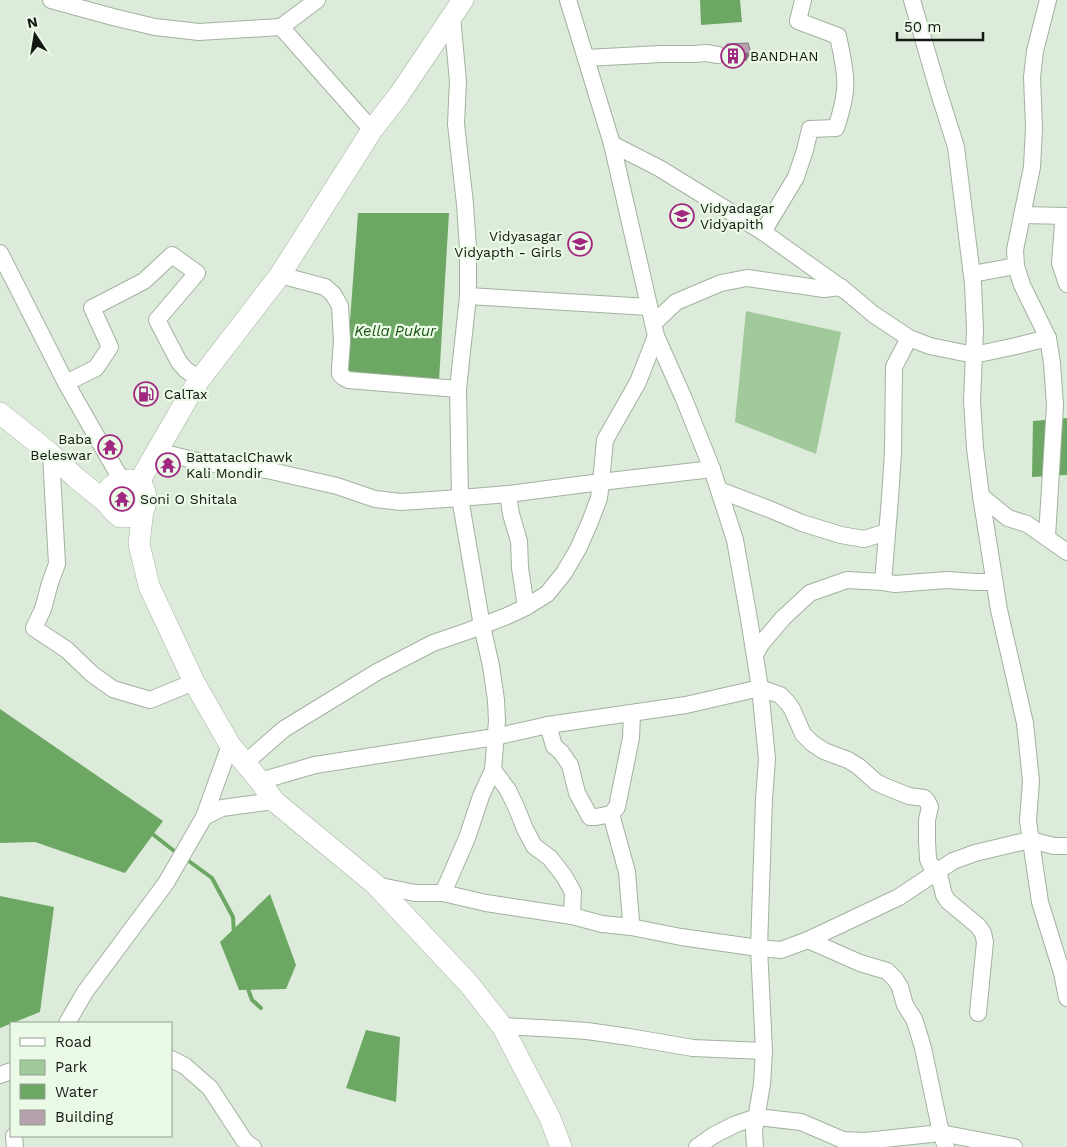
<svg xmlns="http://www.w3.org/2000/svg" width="1067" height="1147" font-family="'Work Sans',sans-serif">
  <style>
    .green { fill: #a1c99b }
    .water { fill: #6ca763 }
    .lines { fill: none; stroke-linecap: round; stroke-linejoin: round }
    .stream { stroke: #6ca763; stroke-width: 4 }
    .minor-casing { stroke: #a3b2a0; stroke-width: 18 }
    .major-casing { stroke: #a3b2a0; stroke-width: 22 }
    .minor { stroke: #fff; stroke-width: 16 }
    .major { stroke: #fff; stroke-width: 21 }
    .wall { fill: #9d8a96 }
    .shaded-wall { fill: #7f717a }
    .building { fill: #b6a1ae; stroke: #7f717a }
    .labels { text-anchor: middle; stroke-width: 4.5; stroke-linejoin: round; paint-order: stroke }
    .poi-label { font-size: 14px; fill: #131912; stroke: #eafae7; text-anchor: start }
    .water-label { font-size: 15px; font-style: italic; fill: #1c5713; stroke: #eafae7 }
  </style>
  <rect width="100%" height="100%" fill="#ddecda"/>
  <polygon class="green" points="746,311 841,332 816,454 735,422"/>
  <g class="water">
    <polygon points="700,0 740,0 742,22 701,25"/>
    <polygon points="358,213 449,213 439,381 346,375"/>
    <polygon points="1067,418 1067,475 1032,477 1033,421"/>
    <polygon points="0,709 163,821 125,873 35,842 0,843"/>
    <polygon points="270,894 296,965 286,989 239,990 220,942"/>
    <polygon points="0,896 54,907 40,1012 0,1028"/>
    <polygon points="366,1030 400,1037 396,1102 346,1088"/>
  </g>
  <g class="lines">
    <g class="stream">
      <polyline points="150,832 178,854"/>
      <polyline points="186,859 212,878 233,917 234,934"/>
      <polyline points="247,986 252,1000 261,1008"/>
    </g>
    <g class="minor-casing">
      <g id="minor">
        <polyline points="51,0 113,17 155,27 199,32 231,30 281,27 372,130"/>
        <polyline points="568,0 612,144 656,336 684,399 712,469 735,540 749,619 760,688 767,759 764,799 759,948 764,1051 762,1084 754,1131 755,1147"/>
        <polyline points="912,0 938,90 956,147 973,284 975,329 972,401 975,448 981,496 999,610 1025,723 1031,781 1028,821 1040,902 1062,973 1067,998"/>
        <polyline points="281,27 317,0"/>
        <polyline points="586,58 661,54 694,54 706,53 718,55"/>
        <polyline points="612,144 659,168 763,232 847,292 873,314 909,338 930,346 974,355 1016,346 1048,338"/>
        <polyline points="1022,215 1067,216"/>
        <polyline points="1067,221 1063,224 1060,263 1067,284"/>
        <path d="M 763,232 L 796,177 L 805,150 L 810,129 L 836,128 C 840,116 844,103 845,90 C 847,75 841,50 838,36 L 798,21 L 803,0"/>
        <polyline points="0,253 66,383 122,481"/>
        <polyline points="972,274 1016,266"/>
        <polyline points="280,275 325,287 333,294 340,306 342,341 340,368 340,374 343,377 348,380 458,389"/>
        <polyline points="468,296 649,307"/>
        <polyline points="653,324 676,302 721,283 747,278 824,289 841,287"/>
        <polyline points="66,383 96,368 110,347 92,308 144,281 172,255 197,273 157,320 179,362 186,370 200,379"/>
        <polyline points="157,451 197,461 231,467 267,470 337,486 375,499 401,502 460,498 508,494 601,482 605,440 638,382 656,336"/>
        <polyline points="51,454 57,564 50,583 43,609 34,628 67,650 92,674 113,689 150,700 194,682"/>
        <polyline points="719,490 769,509 802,523 841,535 864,539 887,532"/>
        <polyline points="508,494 511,514 519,541 520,568 526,607"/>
        <polyline points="981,496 1008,518 1027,524 1067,552"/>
        <polyline points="1047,537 1055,405 1052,363 1048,338 1022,285 1016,266 1015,250 1032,167 1034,127 1032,77 1035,51 1048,0"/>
        <polyline points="883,582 890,498 893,452 894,367 909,338"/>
        <polyline points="755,655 761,644 783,618 810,593 847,580 883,582 895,584 947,580 976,582 994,582"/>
        <polyline points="548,725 554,746 561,752 570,765 577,793 590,817 596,817 611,814 617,807 631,738 632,713"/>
        <polyline points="245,763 284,729 377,672 433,643 468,631 507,616 526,607 547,594 564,573 578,549 590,522 599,498 601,482 712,469"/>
        <polyline points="493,770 508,790 517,809 525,829 534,846 550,858 564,876 573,892 572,916"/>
        <polyline points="260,781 315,765 495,737 548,725 686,705 760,688 780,695 787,702 792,709 803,734 812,743 824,751 848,760 858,766 876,782 884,786 909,796 924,798 927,801 930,807 927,820 927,841 928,859 930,864 938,871 944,895 948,901 978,926 983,933 985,942 978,1013"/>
        <polyline points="611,814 627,872 631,921"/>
        <polyline points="204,817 222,808 274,801"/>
        <polyline points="376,885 415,893 443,893 486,903 572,916 602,924 631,927 681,937 759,948 781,950 808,940 899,897 953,861 975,853 1030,840 1054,846 1067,846"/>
        <polyline points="443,893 467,838 481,796 493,770 497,721 496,700 491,666 482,626 460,498 458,389 468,296 468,248 465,204 456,124 458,81 452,17"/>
        <polyline points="808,940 860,963 887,971 895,979 900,987 905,1005 914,1019 918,1031 923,1048 941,1133 946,1147"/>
        <polyline points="67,1023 85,992 166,883 204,817 230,745"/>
        <polyline points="502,1026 558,1029 587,1031 629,1037 693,1048 764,1051"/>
        <polyline points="171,1059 185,1066 210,1088 244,1140 249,1145 253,1147"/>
        <polyline points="0,1075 11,1071"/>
        <polyline points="14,1136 15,1147"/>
        <polyline points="697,1147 714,1135 736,1124 757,1117 801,1122 843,1140 865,1141 941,1133 1014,1147"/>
      </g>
    </g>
    <g class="major-casing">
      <g id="major">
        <polyline points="0,413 51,454 76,478 107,503"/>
        <path d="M 130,480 C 132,480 136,481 138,482 C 146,487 149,503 142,511 C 137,517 127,517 120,517 C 98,501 104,482 130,480 Z"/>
        <polyline points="139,482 190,394 200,379 280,275 372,130 399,95 463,0"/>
        <polyline points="143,510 139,544 149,586 194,682 230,745 260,781 274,801 376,885 469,984 502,1026 550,1118 561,1147"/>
      </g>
    </g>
    <use href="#minor" class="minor"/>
    <use href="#major" class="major"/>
  </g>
  <polygon class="wall" points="727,44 746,61 721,62 722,51"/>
  <polygon class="shaded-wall" points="751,53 746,61 721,62 726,55"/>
  <polygon class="building" points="748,43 751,53 726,55 727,44"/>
  <defs>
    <g id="building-ring" transform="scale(1.25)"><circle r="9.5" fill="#eafae7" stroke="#a12880" stroke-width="1.5"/><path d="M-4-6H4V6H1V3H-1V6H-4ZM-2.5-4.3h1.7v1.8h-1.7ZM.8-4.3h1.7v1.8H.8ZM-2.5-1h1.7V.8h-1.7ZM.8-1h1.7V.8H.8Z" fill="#a12880"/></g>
    <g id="school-ring" transform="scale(1.25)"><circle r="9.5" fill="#eafae7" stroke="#a12880" stroke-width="1.5"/><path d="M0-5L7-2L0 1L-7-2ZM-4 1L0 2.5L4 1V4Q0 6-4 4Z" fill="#a12880"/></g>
    <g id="fuel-ring" transform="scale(1.25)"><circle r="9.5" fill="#eafae7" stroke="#a12880" stroke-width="1.5"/><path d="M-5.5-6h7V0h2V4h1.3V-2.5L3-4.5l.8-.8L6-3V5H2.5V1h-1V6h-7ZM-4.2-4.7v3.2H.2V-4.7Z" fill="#a12880"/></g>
    <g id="temple-ring" transform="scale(1.25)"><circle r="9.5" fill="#eafae7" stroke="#a12880" stroke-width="1.5"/><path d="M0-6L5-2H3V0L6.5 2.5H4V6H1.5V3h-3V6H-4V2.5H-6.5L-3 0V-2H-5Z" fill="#a12880"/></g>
  </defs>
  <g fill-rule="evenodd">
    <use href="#building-ring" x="733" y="56"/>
    <use href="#school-ring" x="682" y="216"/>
    <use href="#school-ring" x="580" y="244"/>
    <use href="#fuel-ring" x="146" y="394"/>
    <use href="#temple-ring" x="110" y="447"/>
    <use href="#temple-ring" x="168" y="465"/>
    <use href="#temple-ring" x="122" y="499"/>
  </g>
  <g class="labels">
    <g class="poi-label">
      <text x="750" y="61">BANDHAN</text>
      <text x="700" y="213">Vidyadagar<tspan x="700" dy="16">Vidyapith</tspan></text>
      <text x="562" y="241" text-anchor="end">Vidyasagar<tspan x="562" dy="16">Vidyapth - Girls</tspan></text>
      <text x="164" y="399">CalTax</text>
      <text x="92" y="444" text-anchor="end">Baba<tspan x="92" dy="16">Beleswar</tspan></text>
      <text x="186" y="462">BattataclChawk<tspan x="186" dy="16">Kali Mondir</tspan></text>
      <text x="140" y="504">Soni O Shitala</text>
    </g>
    <g class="water-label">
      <text x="395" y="336">Kella Pukur</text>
    </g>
  </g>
  <rect x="10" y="1022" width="162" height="115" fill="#eafae7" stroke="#94a092"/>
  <rect x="20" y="1038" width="25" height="8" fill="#ffffff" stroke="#94a092"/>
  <text x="55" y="1047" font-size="15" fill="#131912">Road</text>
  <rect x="20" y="1060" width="25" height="15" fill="#a1c99b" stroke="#94a092"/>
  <text x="55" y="1072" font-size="15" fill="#131912">Park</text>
  <rect x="20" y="1084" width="25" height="15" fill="#6ca763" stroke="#94a092"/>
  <text x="55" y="1097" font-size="15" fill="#131912">Water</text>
  <rect x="20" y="1110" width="25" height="15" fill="#b6a1ae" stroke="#94a092"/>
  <text x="55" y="1122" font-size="15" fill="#131912">Building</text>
  <g transform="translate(35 35) rotate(348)" stroke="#eafae7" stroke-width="4" paint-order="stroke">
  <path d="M0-4L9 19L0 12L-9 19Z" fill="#131912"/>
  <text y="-8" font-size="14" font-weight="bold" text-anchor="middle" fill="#131912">N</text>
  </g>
  <path d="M897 32v8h86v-8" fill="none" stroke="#131912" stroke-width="2.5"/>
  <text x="904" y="32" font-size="15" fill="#131912" stroke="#eafae7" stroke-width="4" paint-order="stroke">50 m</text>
</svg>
